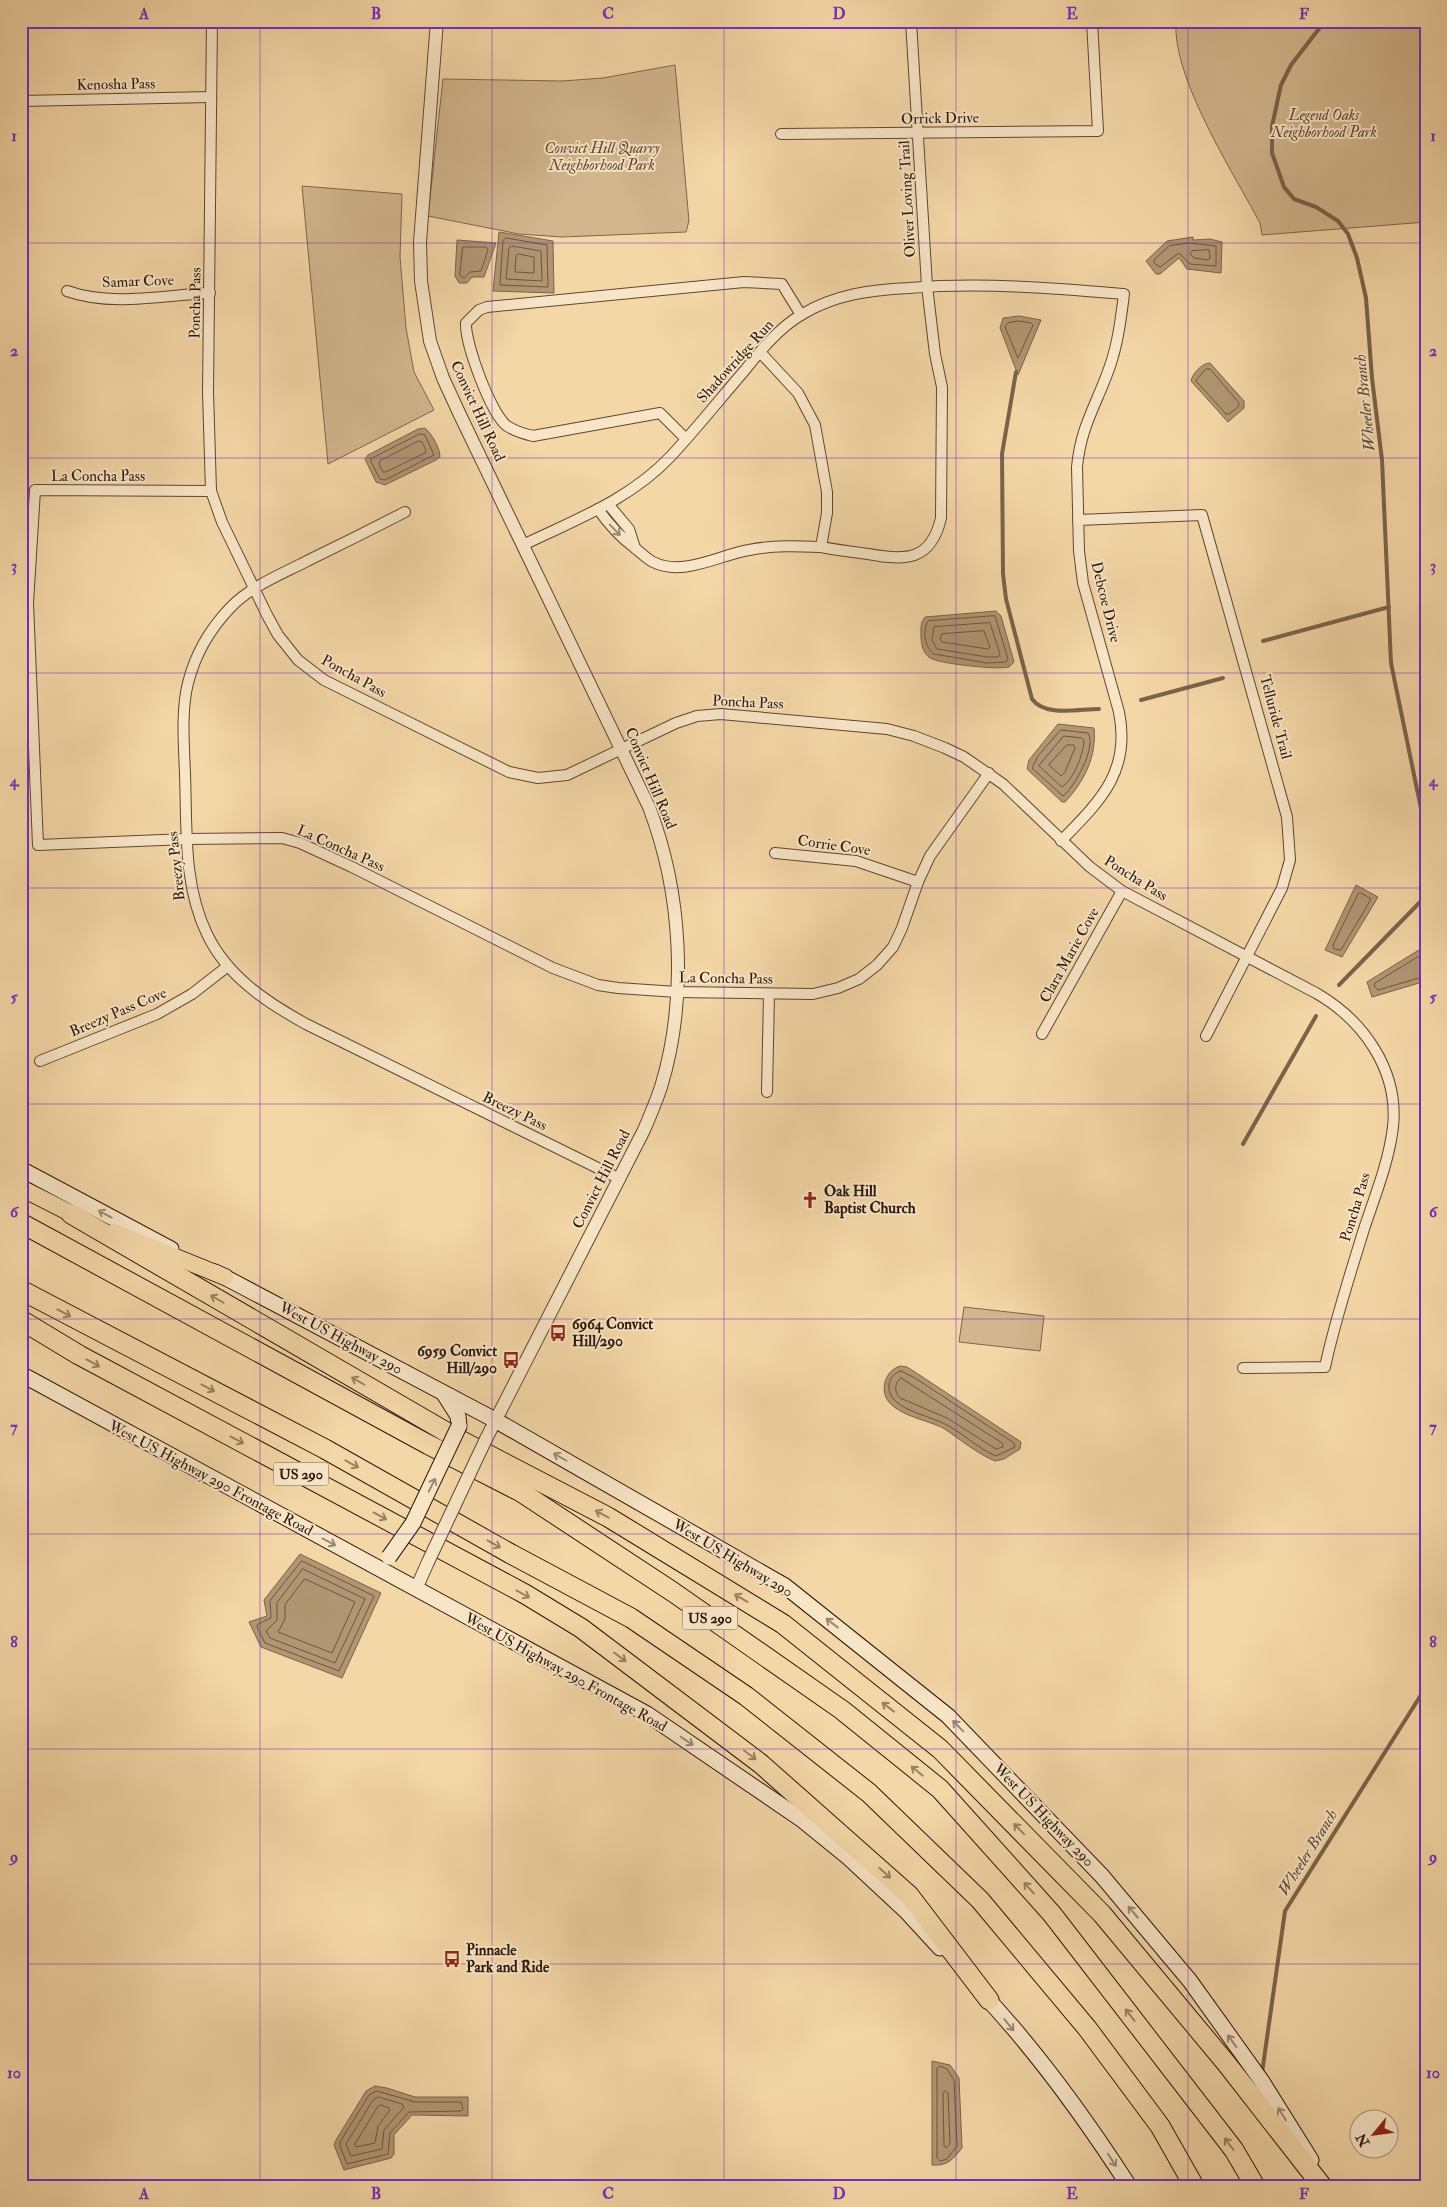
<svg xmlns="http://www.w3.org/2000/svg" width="1447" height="2207" font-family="'IM FELL Double Pica',serif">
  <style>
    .green { fill: #d2b68d; stroke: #7e664c }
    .water { fill: #b09672; stroke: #7b6349 }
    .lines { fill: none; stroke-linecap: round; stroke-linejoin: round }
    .shore { stroke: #6e563f; stroke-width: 1 }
    .stream { stroke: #7b6349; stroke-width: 4 }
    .minor-casing { stroke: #5d4733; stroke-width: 12 }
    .tertiary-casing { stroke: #5d4733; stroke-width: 14 }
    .secondary-casing { stroke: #2b170c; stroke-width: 17 }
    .primary-casing { stroke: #2b170c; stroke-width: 18 }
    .motorway-casing { stroke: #2b170c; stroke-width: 21 }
    .minor { stroke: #f8e5c6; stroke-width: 10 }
    .tertiary { stroke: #f8e5c6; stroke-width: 12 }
    .secondary { stroke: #f8e5c6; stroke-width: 15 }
    .primary { stroke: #f4d7a7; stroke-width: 16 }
    .motorway { stroke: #f4d7a7; stroke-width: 19 }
    .tertiary-bridge-casing { stroke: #5d4733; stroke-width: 14; stroke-linecap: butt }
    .secondary-bridge-casing { stroke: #2b170c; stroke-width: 17; stroke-linecap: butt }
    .tertiary-bridge { stroke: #f8e5c6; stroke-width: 12 }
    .secondary-bridge { stroke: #f8e5c6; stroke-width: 15 }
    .oneway { stroke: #9c8872 }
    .oneway2 { stroke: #9a8161 }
    .grid { fill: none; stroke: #7b2cbf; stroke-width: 1; stroke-opacity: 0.55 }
    .labels { text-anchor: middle; stroke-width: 4; stroke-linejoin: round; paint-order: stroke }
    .shield { fill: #f8e5c6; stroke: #685544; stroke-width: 1 }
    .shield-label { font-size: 14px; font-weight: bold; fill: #2b170c }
    .street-label { font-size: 15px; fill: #2b170c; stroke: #f8e5c6 }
    .park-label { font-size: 15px; font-style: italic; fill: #5d4733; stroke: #f8e5c6 }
    .poi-label { font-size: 15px; font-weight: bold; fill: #2b170c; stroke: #f8e5c6; text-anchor: start }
    .water-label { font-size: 16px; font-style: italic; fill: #604a35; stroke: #f8e5c6 }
    .neatline { fill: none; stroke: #7b2cbf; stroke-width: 2 }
    .grid-label { font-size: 16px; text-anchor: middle; font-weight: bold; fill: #7b2cbf }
  </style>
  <rect width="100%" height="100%" fill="#f4d7a7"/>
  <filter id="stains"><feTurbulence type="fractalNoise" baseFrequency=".004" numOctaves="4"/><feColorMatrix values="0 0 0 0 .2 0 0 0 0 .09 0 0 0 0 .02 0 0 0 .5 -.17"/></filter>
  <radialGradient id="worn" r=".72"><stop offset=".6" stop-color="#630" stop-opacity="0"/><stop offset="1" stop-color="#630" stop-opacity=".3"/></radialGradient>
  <g class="green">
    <path d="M 1176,21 L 1426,21 L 1426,222 L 1262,235 L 1260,223 C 1233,172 1172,78 1176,21 Z"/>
    <polygon points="675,65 689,221 686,232 562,237 519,234 428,216 443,79 562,81 603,78"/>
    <polygon points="302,186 402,194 400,257 406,328 414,372 434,410 328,464"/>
    <polygon points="964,1307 1044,1316 1040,1351 959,1342"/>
  </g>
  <g class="water">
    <polygon points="499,232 553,241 554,293 493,291"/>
    <polygon points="1193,237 1193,240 1210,239 1222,242 1221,273 1187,269 1179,258 1160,274 1156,274 1146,261 1167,241"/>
    <polygon points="457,240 496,243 484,277 472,277 467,283 459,283 455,276"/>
    <polygon points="1019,316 1041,320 1018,375 1000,328 1003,318"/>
    <path d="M 1210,363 L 1244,401 L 1244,408 L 1228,422 L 1191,381 C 1192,374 1202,363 1210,363 Z"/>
    <path d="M 425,428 C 432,434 440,448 440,457 L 436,460 L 385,485 L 376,482 L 365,459 L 368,455 L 418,429 Z"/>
    <path d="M 996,611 L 1001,616 L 1014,662 L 1009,667 C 997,670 944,664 932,659 C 923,655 921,644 921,636 C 921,629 920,623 925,617 Z"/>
    <path d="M 1058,724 L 1094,728 C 1097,756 1084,782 1065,802 L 1062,802 L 1027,769 L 1029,760 Z"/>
    <polygon points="1356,885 1378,897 1342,957 1325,950"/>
    <polygon points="1422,948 1426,954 1426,981 1372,997 1367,982"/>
    <path d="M 900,1366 L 907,1367 L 918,1374 L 1021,1442 L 1020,1449 L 1004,1459 L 995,1461 C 976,1453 960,1439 943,1428 C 924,1418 877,1413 885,1382 C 888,1373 892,1369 900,1366 Z"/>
    <polygon points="300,1554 381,1593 342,1678 261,1647 249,1622 267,1616 264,1600"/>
    <path d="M 932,2061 L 950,2065 L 959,2078 L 962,2148 C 952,2160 948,2166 932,2165 Z"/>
    <polygon points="375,2086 387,2088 415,2097 468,2097 468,2116 412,2115 394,2135 394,2154 391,2158 344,2170 334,2145 336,2140 366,2091"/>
  </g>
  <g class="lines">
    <g class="shore">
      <polygon points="506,238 547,245 548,287 500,285 503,241"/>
      <polygon points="1189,243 1216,246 1216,266 1190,264 1179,253 1160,267 1154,263 1154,260 1169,246"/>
      <polygon points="512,246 541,251 542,281 506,279 509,248"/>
      <polygon points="463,247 486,247 488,250 481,271 470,272 464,278 460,275"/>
      <polygon points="1209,250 1210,258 1208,260 1194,258 1190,254 1192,251"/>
      <polygon points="518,254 534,257 534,273 515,272 516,256"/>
      <polygon points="1019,321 1031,323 1033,325 1018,358 1005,327 1008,323"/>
      <polygon points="1206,369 1210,369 1239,403 1238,407 1229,414 1226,414 1196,381"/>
      <polygon points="420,434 425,435 434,455 385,480 380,479 371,462 371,459"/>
      <polygon points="419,441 422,442 426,450 425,453 386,472 383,472 379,464 380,461"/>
      <path d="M 995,616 L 1008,659 L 1006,662 L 987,663 L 934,654 C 925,648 922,631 928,621 Z"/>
      <polygon points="990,623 1000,654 998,657 987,657 937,649 932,640 934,627"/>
      <polygon points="984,631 990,647 988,649 942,642 940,639 942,634"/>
      <path d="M 1061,730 L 1088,733 C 1097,746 1075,787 1063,796 L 1032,768 L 1038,756 Z"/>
      <path d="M 1064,736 L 1082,738 L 1084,741 C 1083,755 1074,779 1062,787 L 1039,766 Z"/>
      <polygon points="1067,745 1074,745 1075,748 1065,772 1061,776 1049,765"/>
      <polygon points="1361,893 1370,898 1370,901 1341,950 1334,949 1333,945 1358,894"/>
      <polyline points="1426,956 1419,956 1375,983 1374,986 1378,990 1426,976"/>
      <path d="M 901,1371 L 915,1378 L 1014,1443 L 1015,1447 L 996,1456 C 977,1448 962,1432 943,1423 C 927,1415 886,1408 889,1385 C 890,1378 894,1373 901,1371 Z"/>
      <path d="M 901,1378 L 1002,1443 L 1003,1447 L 996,1449 L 947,1418 L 900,1398 C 894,1392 894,1383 901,1378 Z"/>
      <polygon points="302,1561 374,1596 339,1671 265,1643 257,1627 258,1624 271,1618 270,1601"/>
      <polygon points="303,1569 365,1599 335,1663 270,1638 266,1631 277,1620 277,1603"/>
      <polygon points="305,1579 355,1602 332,1653 278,1632 285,1619 285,1605"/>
      <polygon points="940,2066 947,2069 954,2080 957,2146 947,2159 940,2161 937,2158 937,2069"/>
      <polygon points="377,2091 415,2102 461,2102 463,2109 461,2111 409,2112 390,2133 388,2154 347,2164 340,2146 340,2142 369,2095"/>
      <polygon points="946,2091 948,2093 950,2144 946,2148 944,2146 943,2093"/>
      <polygon points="379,2097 402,2104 404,2107 384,2130 382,2149 351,2156 346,2144 373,2100"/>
      <polygon points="381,2105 389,2108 390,2110 378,2126 375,2143 356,2147 355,2144 378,2106"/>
    </g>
    <g class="stream">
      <polyline points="1325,21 1291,65 1281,85 1272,126 1272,153 1284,187 1294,199 1316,207 1338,221 1348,234 1357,258 1366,298 1372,378 1382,460 1391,663 1426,833"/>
      <path d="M 1016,372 L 1002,454 L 1003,574 L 1006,599 L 1032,699 C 1045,717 1078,709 1099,709"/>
      <polyline points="1263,641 1389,607"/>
      <polyline points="1141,700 1223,678"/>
      <polyline points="1339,985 1426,896"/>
      <polyline points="1243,1144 1316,1016"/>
      <polyline points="1262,2073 1285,1911 1426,1687"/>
    </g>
    <g class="minor-casing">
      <g id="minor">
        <path d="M 212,21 L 208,392 L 211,491 L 222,522 L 267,615 L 278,635 L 298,660 L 324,680 L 509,772 L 538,778 L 567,775 L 676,723 L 697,716 L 721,714 L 887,729 L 914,736 L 945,748 L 964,757 L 1003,784 L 1090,867 L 1122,891 L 1316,993 C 1363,1020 1399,1070 1393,1127 C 1389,1161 1375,1196 1364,1229 C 1350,1275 1335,1320 1325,1367 L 1243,1368"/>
        <polyline points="21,101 211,97"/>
        <polyline points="781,134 1098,131 1092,21"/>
        <path d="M 67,291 C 112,307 164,295 210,293"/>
        <path d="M 686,439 L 660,413 L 533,436 C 524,434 515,431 507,426 C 491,414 465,344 466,323 L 479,310 L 487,307 L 744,282 L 782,284 L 801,315"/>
        <polyline points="211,491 35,490 28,603 38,845 187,839 282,838 300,843 352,867 553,968 598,985 618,988 677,992 813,994 838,988 859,979 877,965 893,947 902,928 918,882 930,856 989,773"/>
        <polyline points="608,504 629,529 635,548"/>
        <path d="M 598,509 C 609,525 620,537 635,548 C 640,552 647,559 653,562 C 683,577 719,555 749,550 C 774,545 797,546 821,547 L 827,513 L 827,492 L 815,425 L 798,393 L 760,352"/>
        <path d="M 405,512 C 372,529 340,545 307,561 C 280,575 251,586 230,608 C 209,630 195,655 188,683 C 181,710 184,746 185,774 C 187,827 183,885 207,934 C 227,976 266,1002 306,1024 L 620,1179"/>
        <polyline points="1078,520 1202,515 1287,817 1290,860 1282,888 1206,1036"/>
        <path d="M 523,545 C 575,520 631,499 671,456 C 697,428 720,399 745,370 C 761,350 779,328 801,315 C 835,294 871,290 909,288 C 981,282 1052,288 1124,294 C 1121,318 1118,343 1110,366 C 1097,404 1081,425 1077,467 L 1079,551 L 1083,583 L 1119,712 C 1131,772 1100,801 1061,841"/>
        <path d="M 821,547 C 837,550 853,552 868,554 C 906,561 931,561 941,518 L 942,387 L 935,354 L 927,286 L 911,21"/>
        <polyline points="775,853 856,861 918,882"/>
        <polyline points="1042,1034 1122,891"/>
        <polyline points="40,1061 157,1014 192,994 228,966"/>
        <polyline points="767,1092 769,994"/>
      </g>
    </g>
    <g class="tertiary-casing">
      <g id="tertiary">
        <path d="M 437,21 L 420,242 L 421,281 L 430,341 L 443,378 L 460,415 L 649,807 C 682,893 688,998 661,1087 C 656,1102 650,1116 644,1130 L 486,1439"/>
        <polyline points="416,1589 428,1562"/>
      </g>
    </g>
    <g class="secondary-casing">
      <g id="secondary">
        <polyline points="21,1169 171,1249"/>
        <polyline points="215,1272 495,1420 785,1586 948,1716 1102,1876 1190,1981 1261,2080 1311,2160"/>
        <polyline points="21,1374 647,1714 801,1819 849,1858 906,1911 940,1948"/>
        <polyline points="444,1394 458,1416 459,1426"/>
        <path d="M 981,1992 C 1037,2051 1085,2118 1129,2186"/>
      </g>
    </g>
    <g class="primary-casing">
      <g id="primary">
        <polyline points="21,1188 82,1219"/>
        <polyline points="114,1232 225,1277"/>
      </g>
    </g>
    <g class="motorway-casing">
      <g id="motorway">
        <polyline points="71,1214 460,1440 608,1517 783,1624 940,1749 1102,1914 1226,2063 1322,2186"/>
        <polyline points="21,1223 429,1445 521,1492 673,1592 842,1710 940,1789 1052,1914 1234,2150 1255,2186"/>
        <polyline points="21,1290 325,1449 511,1554 631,1618 746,1696 869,1793 980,1900 1087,2028 1160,2126 1194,2186"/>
        <polyline points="21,1320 79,1355 525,1594 581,1628 761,1764 909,1895 989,2000"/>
      </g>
    </g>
    <use href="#minor" class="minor"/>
    <use href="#tertiary" class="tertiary"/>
    <use href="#secondary" class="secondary"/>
    <use href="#primary" class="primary"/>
    <use href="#motorway" class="motorway"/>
    <g class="tertiary-bridge-casing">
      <polyline id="tertiary-bridge" points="428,1562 486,1439"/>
    </g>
    <g class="secondary-bridge-casing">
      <polyline id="secondary-bridge" points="389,1557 413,1523 459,1426"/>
    </g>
    <use href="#tertiary-bridge" class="tertiary-bridge"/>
    <use href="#secondary-bridge" class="secondary-bridge"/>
  </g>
  <defs><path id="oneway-shaft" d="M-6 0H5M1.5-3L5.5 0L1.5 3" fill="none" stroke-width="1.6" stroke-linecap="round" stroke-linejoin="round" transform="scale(1.25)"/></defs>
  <g class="oneway">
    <use href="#oneway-shaft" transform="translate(615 530) rotate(46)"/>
    <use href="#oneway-shaft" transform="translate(105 1214) rotate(-152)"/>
    <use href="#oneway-shaft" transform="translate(560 1457) rotate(-150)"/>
    <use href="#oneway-shaft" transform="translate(432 1485) rotate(-64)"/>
    <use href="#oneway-shaft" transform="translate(329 1542) rotate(28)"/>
    <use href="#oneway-shaft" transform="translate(832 1623) rotate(-142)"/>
    <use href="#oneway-shaft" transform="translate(958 1726) rotate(-134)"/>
    <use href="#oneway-shaft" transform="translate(687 1741) rotate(34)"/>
    <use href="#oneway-shaft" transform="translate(1133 1912) rotate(-130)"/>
    <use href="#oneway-shaft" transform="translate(1009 2025) rotate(51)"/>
    <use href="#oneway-shaft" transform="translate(1232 2041) rotate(-126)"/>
    <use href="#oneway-shaft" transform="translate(1282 2114) rotate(-122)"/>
    <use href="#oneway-shaft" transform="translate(1112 2160) rotate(57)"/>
  </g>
  <g class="oneway2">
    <use href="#oneway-shaft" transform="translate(217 1299) rotate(-150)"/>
    <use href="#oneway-shaft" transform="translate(64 1313) rotate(28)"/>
    <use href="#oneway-shaft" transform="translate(93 1363) rotate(28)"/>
    <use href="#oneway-shaft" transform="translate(358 1381) rotate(-150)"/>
    <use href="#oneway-shaft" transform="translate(208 1388) rotate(28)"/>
    <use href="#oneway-shaft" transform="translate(237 1440) rotate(28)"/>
    <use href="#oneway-shaft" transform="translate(352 1464) rotate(29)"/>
    <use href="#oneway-shaft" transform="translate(602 1514) rotate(-152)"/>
    <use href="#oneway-shaft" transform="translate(380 1516) rotate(28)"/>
    <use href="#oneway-shaft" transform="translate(494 1544) rotate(29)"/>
    <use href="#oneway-shaft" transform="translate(523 1594) rotate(29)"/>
    <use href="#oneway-shaft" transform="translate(741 1598) rotate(-149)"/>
    <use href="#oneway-shaft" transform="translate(620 1657) rotate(37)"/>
    <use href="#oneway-shaft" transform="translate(888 1707) rotate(-142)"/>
    <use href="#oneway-shaft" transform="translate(750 1755) rotate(37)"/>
    <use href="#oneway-shaft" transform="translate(917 1771) rotate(-141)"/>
    <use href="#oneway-shaft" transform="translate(1019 1829) rotate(-134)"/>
    <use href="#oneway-shaft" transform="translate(885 1873) rotate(42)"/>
    <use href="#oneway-shaft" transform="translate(1029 1888) rotate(-132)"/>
    <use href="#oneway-shaft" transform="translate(1130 2015) rotate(-128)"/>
    <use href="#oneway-shaft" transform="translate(1229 2144) rotate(-127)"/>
  </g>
  <path class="grid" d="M 260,21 L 260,2186M 492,21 L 492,2186M 724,21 L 724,2186M 956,21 L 956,2186M 1188,21 L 1188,2186M 21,243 L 1426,243M 21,458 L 1426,458M 21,673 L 1426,673M 21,888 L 1426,888M 21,1104 L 1426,1104M 21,1319 L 1426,1319M 21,1534 L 1426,1534M 21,1749 L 1426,1749M 21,1964 L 1426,1964"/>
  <defs>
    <g id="church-bare" transform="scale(1.35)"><path d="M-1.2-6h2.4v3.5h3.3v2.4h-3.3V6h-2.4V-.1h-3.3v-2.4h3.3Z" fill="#8f2418" stroke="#f8e5c6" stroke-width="2.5" paint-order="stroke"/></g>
    <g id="bus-bare" transform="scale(1.35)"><path d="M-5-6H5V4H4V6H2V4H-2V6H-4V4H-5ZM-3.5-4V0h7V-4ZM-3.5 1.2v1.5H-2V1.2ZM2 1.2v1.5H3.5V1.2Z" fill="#8f2418" stroke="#f8e5c6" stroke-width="2.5" paint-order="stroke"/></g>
  </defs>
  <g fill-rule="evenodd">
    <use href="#church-bare" x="810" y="1200"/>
    <use href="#bus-bare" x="558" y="1333"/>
    <use href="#bus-bare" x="511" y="1360"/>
    <use href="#bus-bare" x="452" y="1959"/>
  </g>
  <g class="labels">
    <g class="shield">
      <rect x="273.5" y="1462.5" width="55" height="23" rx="4"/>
      <rect x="682.5" y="1606.5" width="55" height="23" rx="4"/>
    </g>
    <g class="shield-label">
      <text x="301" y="1479">US 290</text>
      <text x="710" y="1623">US 290</text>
    </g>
    <g class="street-label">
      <text transform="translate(116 84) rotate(-1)" y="5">Kenosha Pass</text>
      <text transform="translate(940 118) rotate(-1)" y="5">Orrick Drive</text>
      <text transform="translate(907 199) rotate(-93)" y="5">Oliver Loving Trail</text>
      <text transform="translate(138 281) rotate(-2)" y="5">Samar Cove</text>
      <text transform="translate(195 303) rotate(-89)" y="5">Poncha Pass</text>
      <text transform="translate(735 361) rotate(-48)" y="5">Shadowridge Run</text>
      <text transform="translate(478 411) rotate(65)" y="5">Convict Hill Road</text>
      <text x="98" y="481">La Concha Pass</text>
      <text transform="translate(1106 602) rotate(76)" y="5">Debcoe Drive</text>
      <text transform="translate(354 676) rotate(29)" y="5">Poncha Pass</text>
      <text transform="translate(748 702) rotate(3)" y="5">Poncha Pass</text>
      <text transform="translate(1276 717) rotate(75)" y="5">Telluride Trail</text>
      <text transform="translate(651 778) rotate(67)" y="5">Convict Hill Road</text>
      <text transform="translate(834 845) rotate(8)" y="5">Corrie Cove</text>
      <text transform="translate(341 848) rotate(24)" y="5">La Concha Pass</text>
      <text transform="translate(176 866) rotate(-96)" y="5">Breezy Pass</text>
      <text transform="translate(1136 878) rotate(32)" y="5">Poncha Pass</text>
      <text transform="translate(1069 955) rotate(-61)" y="5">Clara Marie Cove</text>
      <text transform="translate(726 978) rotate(1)" y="5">La Concha Pass</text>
      <text transform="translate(118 1012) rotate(-23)" y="5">Breezy Pass Cove</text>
      <text transform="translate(515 1111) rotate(26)" y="5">Breezy Pass</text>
      <text transform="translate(601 1179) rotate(-63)" y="5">Convict Hill Road</text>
      <text transform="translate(1355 1207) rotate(-73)" y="5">Poncha Pass</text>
      <text transform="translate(341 1338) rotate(28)" y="5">West US Highway 290</text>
      <text transform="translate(211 1478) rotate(28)" y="5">West US Highway 290 Frontage Road</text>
      <text transform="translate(733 1558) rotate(31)" y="5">West US Highway 290</text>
      <text transform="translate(566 1672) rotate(29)" y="5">West US Highway 290 Frontage Road</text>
      <text transform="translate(1044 1815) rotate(46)" y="5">West US Highway 290</text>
    </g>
    <g class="park-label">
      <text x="1324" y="120">Legend Oaks<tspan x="1324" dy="17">Neighborhood Park</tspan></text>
      <text x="602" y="153">Convict Hill Quarry<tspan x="602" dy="17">Neighborhood Park</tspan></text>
    </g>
    <g class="poi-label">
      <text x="824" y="1196">Oak Hill<tspan x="824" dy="17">Baptist Church</tspan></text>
      <text x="572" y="1329">6964 Convict<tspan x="572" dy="17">Hill/290</tspan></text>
      <text x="497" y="1356" text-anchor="end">6959 Convict<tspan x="497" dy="17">Hill/290</tspan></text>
      <text x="466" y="1955">Pinnacle<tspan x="466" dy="17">Park and Ride</tspan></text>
    </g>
    <g class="water-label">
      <text transform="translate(1364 403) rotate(-96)" y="6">Wheeler Branch</text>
      <text transform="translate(1307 1852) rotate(-58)" y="6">Wheeler Branch</text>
    </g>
  </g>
  <rect width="1447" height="2207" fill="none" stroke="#f4d7a7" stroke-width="55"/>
  <g transform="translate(1374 2134) rotate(241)"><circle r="24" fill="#f8e5c6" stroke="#a6937c"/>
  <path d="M0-4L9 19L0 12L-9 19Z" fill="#8f2418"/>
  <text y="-8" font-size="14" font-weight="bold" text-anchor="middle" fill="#2b170c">N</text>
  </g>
  <rect x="28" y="28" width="1392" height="2152" class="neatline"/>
  <g class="grid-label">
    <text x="144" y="19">A</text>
    <text x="376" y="19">B</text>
    <text x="608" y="19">C</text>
    <text x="839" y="19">D</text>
    <text x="1072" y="19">E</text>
    <text x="1304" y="19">F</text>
    <text x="14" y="141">1</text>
    <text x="1433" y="141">1</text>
    <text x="14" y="356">2</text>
    <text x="1433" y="356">2</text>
    <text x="14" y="571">3</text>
    <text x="1433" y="571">3</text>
    <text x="14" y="786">4</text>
    <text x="1433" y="786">4</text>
    <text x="14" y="1002">5</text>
    <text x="1433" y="1002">5</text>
    <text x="14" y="1217">6</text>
    <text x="1433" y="1217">6</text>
    <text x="14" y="1432">7</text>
    <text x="1433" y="1432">7</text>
    <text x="14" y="1647">8</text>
    <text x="1433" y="1647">8</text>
    <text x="14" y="1862">9</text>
    <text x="1433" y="1862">9</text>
    <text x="14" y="2078">10</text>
    <text x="1433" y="2078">10</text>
    <text x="144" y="2199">A</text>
    <text x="376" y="2199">B</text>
    <text x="608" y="2199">C</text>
    <text x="839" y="2199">D</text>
    <text x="1072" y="2199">E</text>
    <text x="1304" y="2199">F</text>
  </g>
  <rect width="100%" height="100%" filter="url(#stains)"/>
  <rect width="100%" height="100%" fill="url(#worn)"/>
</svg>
